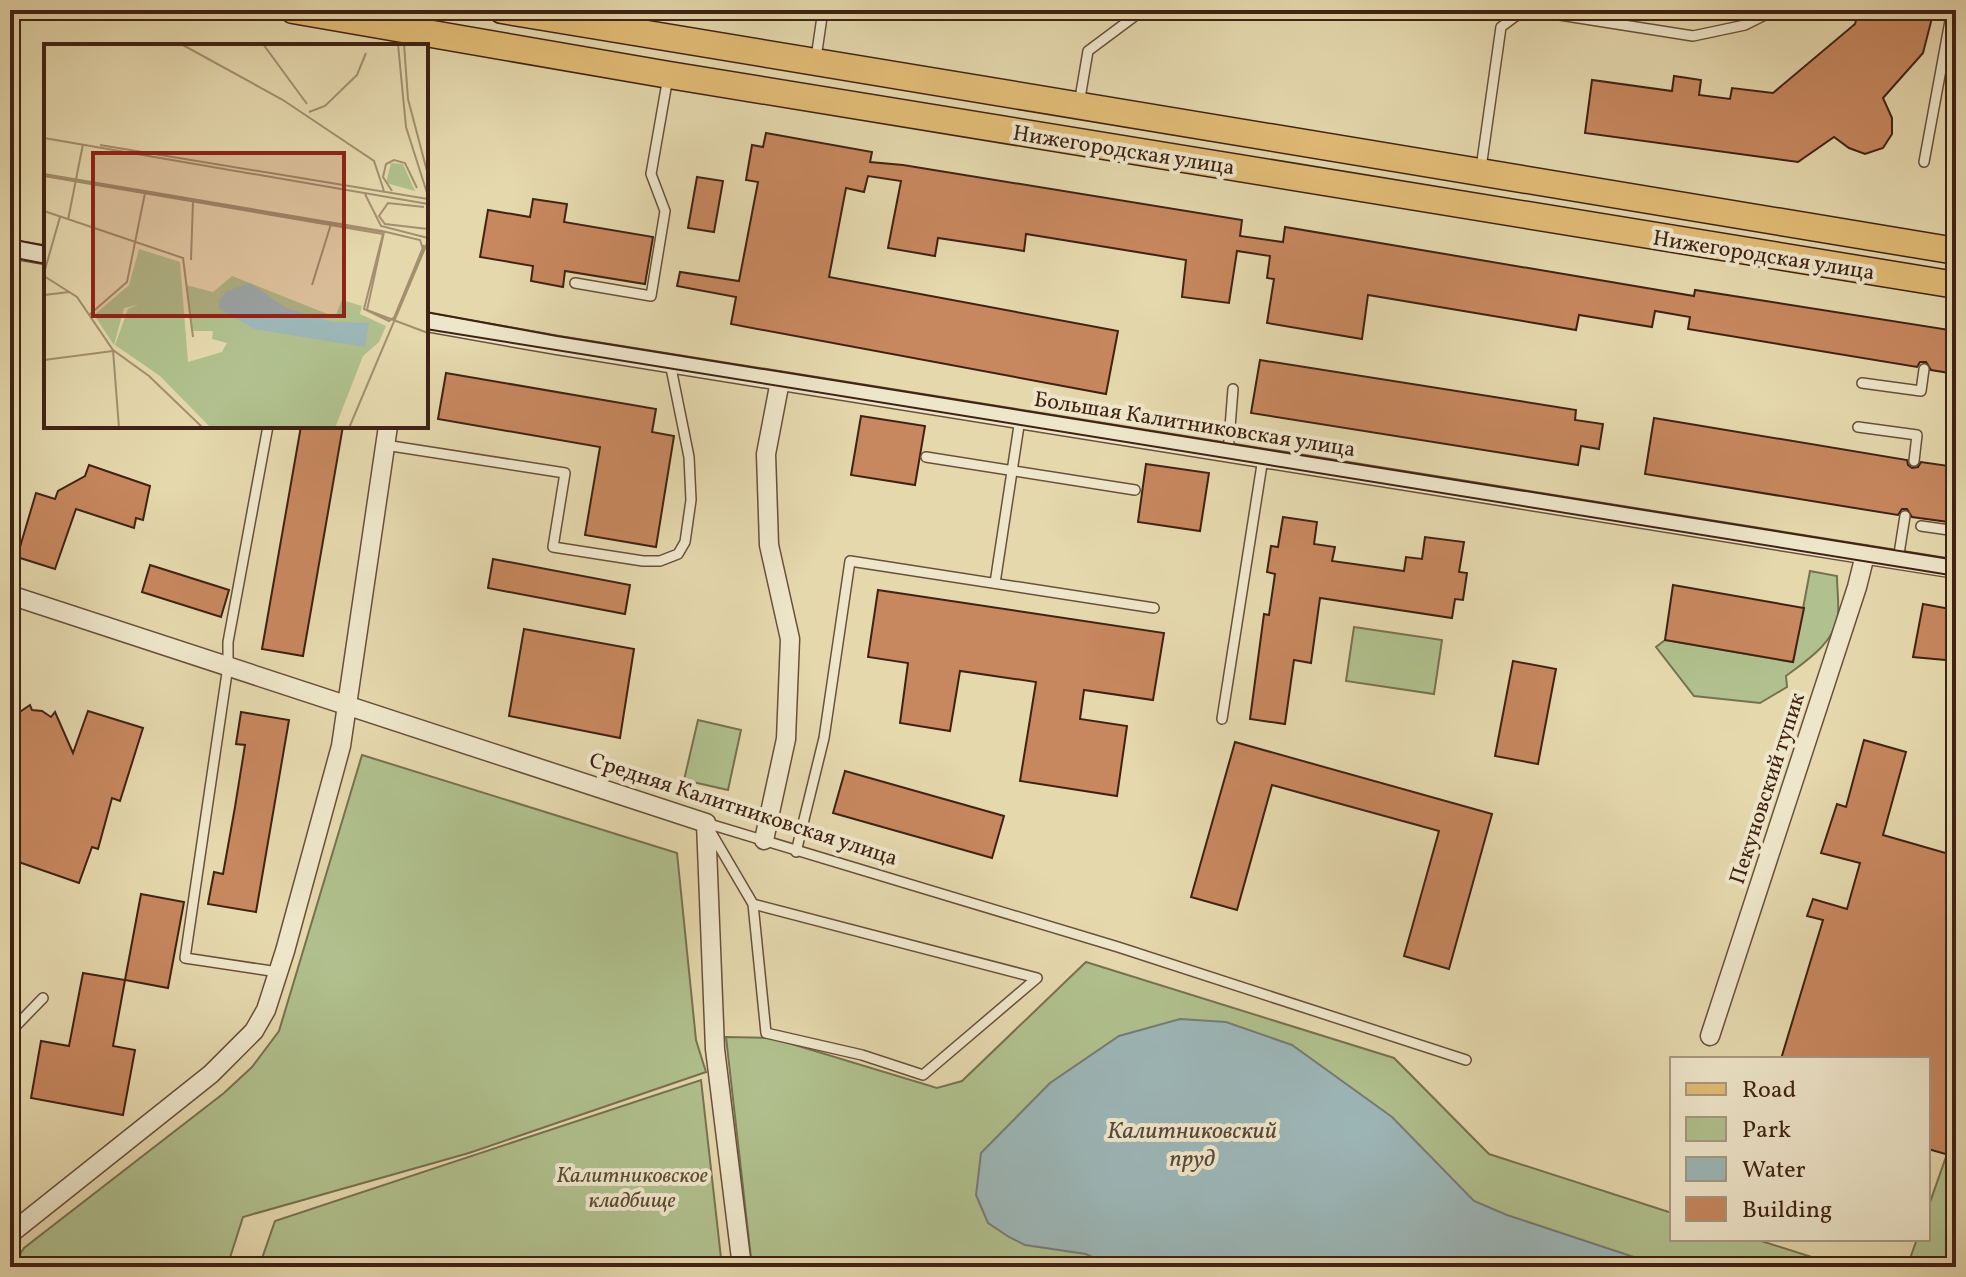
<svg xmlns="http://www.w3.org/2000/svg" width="1966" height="1277" font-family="Vollkorn,serif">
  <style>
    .green { fill: #b0c08e; stroke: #787151; stroke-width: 2 }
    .water { fill: #9cb6b7; stroke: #777b76; stroke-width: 2 }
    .building { fill: #c7875f; stroke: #402214; stroke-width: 2 }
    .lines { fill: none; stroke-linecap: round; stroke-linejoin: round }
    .lane-casing { stroke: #69503a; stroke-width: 12 }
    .street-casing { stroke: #69503a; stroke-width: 21 }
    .primary-casing { stroke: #402214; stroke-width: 29 }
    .lane { stroke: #eee6ca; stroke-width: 9 }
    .street { stroke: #eee6ca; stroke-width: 18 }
    .primary { stroke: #e2bc76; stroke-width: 26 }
    .tram { stroke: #402214; stroke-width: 2 }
    .labels { text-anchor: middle; stroke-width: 8; stroke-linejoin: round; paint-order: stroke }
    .street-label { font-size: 22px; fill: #402214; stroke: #eee6ca }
    .park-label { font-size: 22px; font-style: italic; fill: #5c4a32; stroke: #eee6ca }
    .water-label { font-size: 24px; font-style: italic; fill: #57473d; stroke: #eee6ca }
    .inset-road { fill: none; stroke: #a38f70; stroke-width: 2 }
    .view { fill: #8f2418; fill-opacity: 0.15; stroke: #8f2418; stroke-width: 4 }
    .inset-edge { fill: none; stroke: #402214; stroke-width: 4 }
  </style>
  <rect width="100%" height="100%" fill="#e5d8ad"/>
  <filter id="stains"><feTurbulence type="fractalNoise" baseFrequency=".0025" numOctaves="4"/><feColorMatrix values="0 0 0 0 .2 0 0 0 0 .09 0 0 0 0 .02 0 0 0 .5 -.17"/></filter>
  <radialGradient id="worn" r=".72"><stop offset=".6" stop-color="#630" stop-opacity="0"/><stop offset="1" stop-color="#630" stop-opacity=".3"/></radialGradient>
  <g class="green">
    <path d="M 1810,571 L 1837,576 C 1837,588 1839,602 1838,614 C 1836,642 1806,661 1786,676 L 1787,687 L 1760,703 L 1694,696 L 1656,647 L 1665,640 L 1793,662 Z"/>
    <polygon points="1354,627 1442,640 1434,694 1346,681"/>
    <polygon points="698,720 741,730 728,790 684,780"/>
    <polygon points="362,755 677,853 696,1040 706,1072 469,1153 243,1217 227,1267 12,1267 24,1248 224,1093 252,1067 279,1031"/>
    <polygon points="1086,962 1394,1058 1489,1154 1672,1213 1672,1239 1755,1239 1843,1267 752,1267 726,1037 772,1038 937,1088 962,1081"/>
    <polygon points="701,1080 722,1267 259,1267 275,1221"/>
    <polygon points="1947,1154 1956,1157 1956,1267 1907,1267 1917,1239 1928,1239 1928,1208"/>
  </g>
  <polygon class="water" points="1180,1019 1226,1022 1292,1045 1392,1117 1474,1201 1507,1215 1664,1267 1113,1267 1086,1254 1025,1245 1009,1237 988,1223 976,1195 981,1153 1050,1083 1119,1036"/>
  <g class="building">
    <polygon points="1859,10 1934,10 1923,53 1883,98 1892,118 1892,134 1883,148 1865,154 1849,148 1834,137 1798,162 1585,133 1592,80 1672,91 1674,76 1701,80 1699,95 1730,99 1732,88 1773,93 1855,24"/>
    <polygon points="766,133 872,152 870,162 903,165 1242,220 1240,236 1283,242 1285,227 1694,296 1695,290 1956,331 1956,374 1931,370 1926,362 1920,362 1917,367 1688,329 1690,317 1655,311 1652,327 1579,315 1576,330 1368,295 1362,339 1267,323 1274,279 1267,278 1270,256 1237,251 1229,303 1182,297 1186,260 1026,234 1024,251 938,238 935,256 888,248 901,181 868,176 864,192 846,188 829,277 1118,331 1106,394 731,324 736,297 677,286 680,272 739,281 758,182 746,180 752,145 763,147"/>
    <polygon points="697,177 723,181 714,232 688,228"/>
    <polygon points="533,199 567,204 564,222 653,237 645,284 565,271 563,287 531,281 533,266 480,257 488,210 530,217"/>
    <polygon points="1260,360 1576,410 1575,420 1603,424 1599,449 1581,446 1578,465 1251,413"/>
    <polygon points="446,373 656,409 652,432 674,436 656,547 585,535 600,447 438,419"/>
    <polygon points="861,416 925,426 915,485 851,475"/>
    <polygon points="1654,418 1907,460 1908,465 1912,468 1918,467 1921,462 1956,467 1956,523 1912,517 1907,509 1902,509 1898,515 1645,474"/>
    <polygon points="301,426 343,426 303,656 262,649"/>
    <polygon points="1146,464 1209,473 1200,531 1138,522"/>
    <polygon points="89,465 150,486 143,520 136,518 134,528 76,509 55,569 17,557 36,493 55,499 58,491 85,476"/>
    <polygon points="1283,517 1317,522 1314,544 1335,547 1332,561 1404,571 1406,557 1422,559 1425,537 1464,542 1459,572 1467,573 1463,600 1455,599 1452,618 1320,598 1311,663 1294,660 1285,724 1250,719 1264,614 1269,615 1275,574 1267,572 1271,546 1278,547"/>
    <polygon points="493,559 630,585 625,614 488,588"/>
    <polygon points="150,565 229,590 221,617 142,592"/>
    <polygon points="1673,585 1804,608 1793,662 1665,640"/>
    <polygon points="878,590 1164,633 1153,700 1084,690 1080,719 1127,726 1117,796 1020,781 1036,682 960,671 950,731 900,723 908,663 868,657"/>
    <polygon points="1923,604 1956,610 1956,661 1913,657"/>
    <polygon points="524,629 634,649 620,738 509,716"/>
    <polygon points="1513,661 1556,669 1538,764 1495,756"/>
    <polygon points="30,705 32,710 42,711 51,717 55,712 73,753 88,711 143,728 120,801 112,798 98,849 92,847 79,883 10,859 10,723 14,716"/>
    <polygon points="241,712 289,720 256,912 208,904 214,872 223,874 235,807 245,745 236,744"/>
    <polygon points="1864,740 1906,752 1883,835 1956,856 1956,1157 1928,1149 1928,1059 1781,1059 1823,920 1807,916 1813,899 1847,909 1860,863 1821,853 1837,804 1846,807"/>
    <polygon points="1235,742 1492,814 1449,969 1404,956 1439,831 1272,785 1237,910 1191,897"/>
    <polygon points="845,771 1004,816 992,858 833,813"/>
    <polygon points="141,894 184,902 168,988 125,980"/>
    <polygon points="83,973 125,980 113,1046 135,1050 123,1115 31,1098 41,1041 69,1046"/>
  </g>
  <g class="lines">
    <g class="lane-casing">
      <g id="lane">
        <polyline points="1528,10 1693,36 1745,25 1775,10"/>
        <polyline points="816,58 823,10"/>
        <polyline points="1079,104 1088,51 1143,10"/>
        <polyline points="1924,162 1952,10"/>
        <polyline points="1481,168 1501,27 1524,10"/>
        <polyline points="575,283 651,296 665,211 651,174 668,77"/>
        <polyline points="1862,383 1921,391 1924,369"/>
        <polyline points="268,426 228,642 228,666 185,958 278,972"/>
        <polyline points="1858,427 1917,435 1914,461"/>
        <polyline points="385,445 565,473 553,547 643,561 660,561 678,554 685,542 691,500 689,457 670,363"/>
        <polyline points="1228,453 1233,389"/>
        <polyline points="926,457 1135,490"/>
        <polyline points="1921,526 1956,531"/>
        <polyline points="1898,560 1905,516"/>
        <polyline points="995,583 1020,419"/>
        <polyline points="1222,719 1263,458"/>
        <polyline points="706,823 1118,947 1466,1060"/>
        <polyline points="709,829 753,904 766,1033 862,1055 923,1075 1037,978 753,904"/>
        <polyline points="796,852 824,738 850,561 1154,608"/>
        <polyline points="10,1032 43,998"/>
      </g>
    </g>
    <g class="street-casing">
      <g id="street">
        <polyline points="10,249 46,255"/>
        <polyline points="426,322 556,345 1956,569"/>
        <polyline points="10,595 706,823 715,1049 742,1267"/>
        <polyline points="764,840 786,739 790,639 769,545 766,454 780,381"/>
        <polyline points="1710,1036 1857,587 1865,555"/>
        <polyline points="10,1234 211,1074 254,1031 266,1010 285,951 341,746 388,426"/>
      </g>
    </g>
    <g class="primary-casing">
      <g id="primary">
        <polyline points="293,10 669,75 1956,285"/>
        <polyline points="502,10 1956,251"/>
      </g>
    </g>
    <use href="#lane" class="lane"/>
    <use href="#street" class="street"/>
    <use href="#primary" class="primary"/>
    <g class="tram">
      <polyline points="10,239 46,246"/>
      <polyline points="10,257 46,264"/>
      <polyline points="426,312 557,336 1956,560"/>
      <polyline points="426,329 1956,576"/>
    </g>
  </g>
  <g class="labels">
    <g class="street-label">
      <text transform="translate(1124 149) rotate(9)" y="8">Нижегородская улица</text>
      <text transform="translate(1764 254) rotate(9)" y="8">Нижегородская улица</text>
      <text transform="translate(1195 423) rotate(9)" y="8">Большая Калитниковская улица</text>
      <text transform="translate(1766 788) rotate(-72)" y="8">Пекуновский тупик</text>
      <text transform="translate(744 808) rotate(18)" y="8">Средняя Калитниковская улица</text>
    </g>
    <g class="park-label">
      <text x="632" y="1182">Калитниковское<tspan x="632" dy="25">кладбище</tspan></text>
    </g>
    <g class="water-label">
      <text x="1192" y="1138">Калитниковский<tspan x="1192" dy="28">пруд</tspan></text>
    </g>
  </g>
  <g transform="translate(44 44)">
    <rect width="384" height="384" fill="#e5d8ad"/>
    <path d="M 347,119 L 359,120 L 371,147 L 342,139 ZM 95,205 L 136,218 L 144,318 L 178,308 L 183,299 L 168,295 L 169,287 L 147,287 L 142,241 L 169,248 L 188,232 L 291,273 L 298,256 L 318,262 L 316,270 L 342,282 L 335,298 L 319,312 L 291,384 L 167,384 L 116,332 L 71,301 L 84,265 L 94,261 L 80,264 L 70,301 L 50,271 L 85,241 Z" fill="#b0c08e"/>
    <path d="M 206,239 L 242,264 L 289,278 L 325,279 L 321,303 L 210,285 L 175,265 L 175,256 L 183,247 Z" fill="#9cb6b7"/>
    <path class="inset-road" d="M 137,0 L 239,56 L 330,117 L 340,147M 219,0 L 263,60M 354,0 L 362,83 L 384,152M 360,0 L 364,55 L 384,131M 265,68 L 281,62 L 313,31 L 322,9M 0,94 L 384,160M 56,101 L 384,155M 0,130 L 338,187 L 376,196 L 379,205 L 352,272 L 345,277 L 320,265 L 339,190 L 0,132M 0,131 L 340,188 L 323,266 L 384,289M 348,147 L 339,133 L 342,120 L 350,116 L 361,119 L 373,144M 321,150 L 337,182 L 384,194M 380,163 L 344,159 L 335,172 L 341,180 L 384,185M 0,167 L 139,214 L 149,293M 24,176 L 39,100M 147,216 L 149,157M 0,229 L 16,173M 0,232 L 33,253 L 69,306 L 105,332 L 159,384M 268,241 L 287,180M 0,251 L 25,248M 45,271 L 83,238 L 101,149M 350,274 L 380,201M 69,306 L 75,384M 0,316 L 69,307M 305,384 L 384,197"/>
    <path class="view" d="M 49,109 L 300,109 L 300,272 L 49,272 Z"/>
    <rect width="384" height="384" class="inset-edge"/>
  </g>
  <rect width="1966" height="1277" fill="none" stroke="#e5d8ad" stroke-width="40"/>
  <rect x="12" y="12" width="1942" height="1253" fill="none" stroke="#402214" stroke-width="4"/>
  <rect x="20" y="20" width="1926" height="1237" fill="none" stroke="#402214" stroke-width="2"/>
  <rect x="1670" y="1057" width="260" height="184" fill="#eee6ca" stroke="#a89881" stroke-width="2"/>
  <rect x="1686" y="1083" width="40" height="12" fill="#e2bc76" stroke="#a89881" stroke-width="2"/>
  <text x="1742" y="1097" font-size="24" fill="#402214">Road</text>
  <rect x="1686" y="1117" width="40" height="24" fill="#b0c08e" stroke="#a89881" stroke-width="2"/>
  <text x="1742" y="1137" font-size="24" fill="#402214">Park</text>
  <rect x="1686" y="1157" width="40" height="24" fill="#9cb6b7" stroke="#a89881" stroke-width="2"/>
  <text x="1742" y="1177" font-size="24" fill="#402214">Water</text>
  <rect x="1686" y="1197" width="40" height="24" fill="#c7875f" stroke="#a89881" stroke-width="2"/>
  <text x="1742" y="1217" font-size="24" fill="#402214">Building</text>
  <rect width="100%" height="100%" filter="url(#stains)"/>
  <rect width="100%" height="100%" fill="url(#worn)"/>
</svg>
